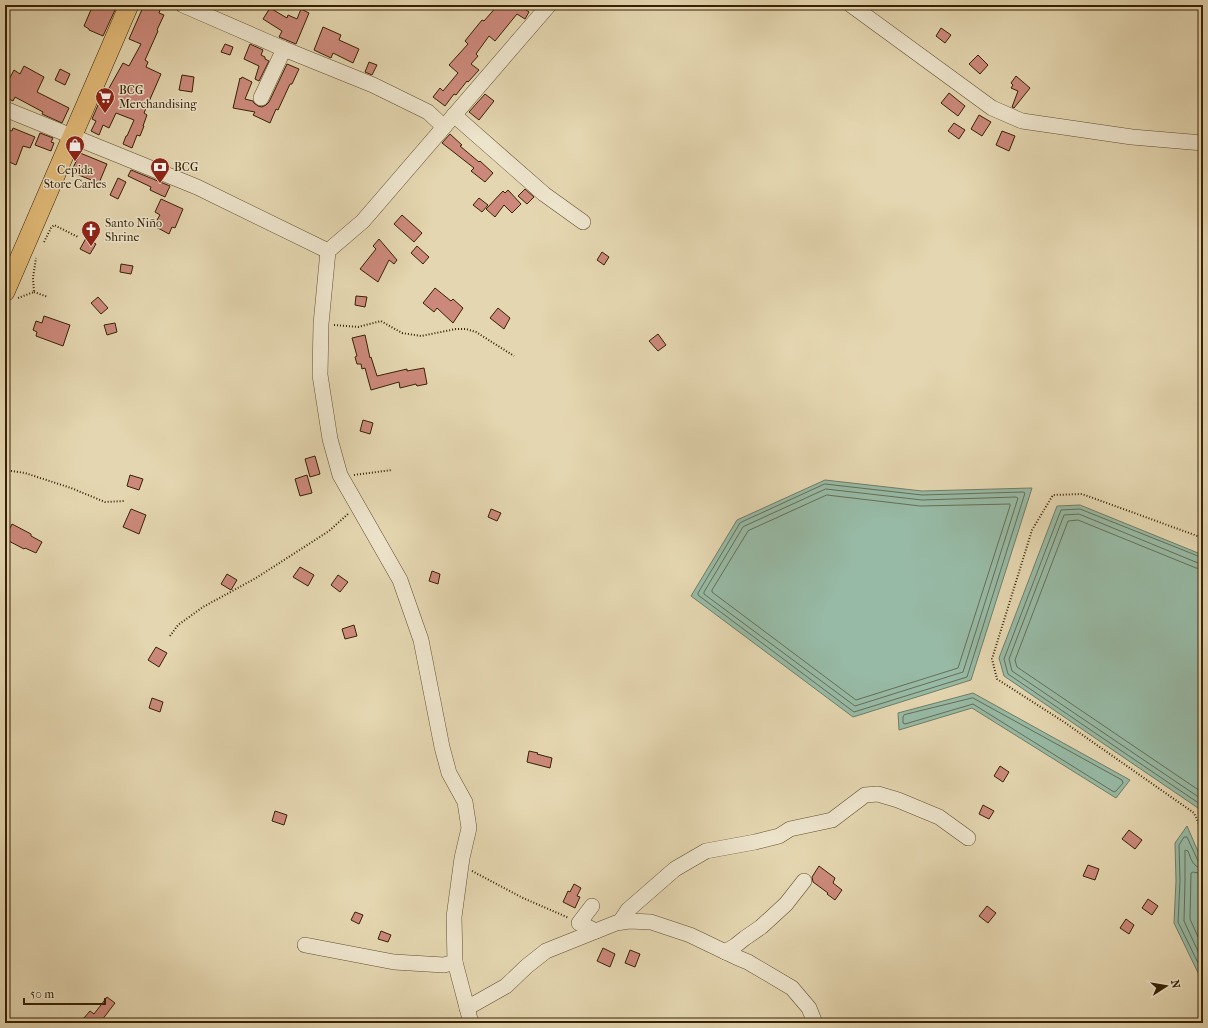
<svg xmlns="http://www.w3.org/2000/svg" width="1208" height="1028" font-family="'IM FELL French Canon',serif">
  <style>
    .water { fill: #97baa6; stroke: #707d65 }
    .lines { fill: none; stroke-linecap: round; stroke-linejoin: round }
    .shore { stroke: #666e54; stroke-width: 1 }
    .building { fill: #cc897b; stroke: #362103 }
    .minor-casing { stroke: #624e2e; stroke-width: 16 }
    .major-casing { stroke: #362103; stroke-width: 20 }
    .path { stroke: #362103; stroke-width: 2; stroke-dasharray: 1 2; stroke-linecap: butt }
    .minor { stroke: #ede4cc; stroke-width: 15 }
    .major { stroke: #e2bb78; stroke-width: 19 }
    .labels { text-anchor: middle; stroke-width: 3; stroke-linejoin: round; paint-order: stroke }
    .poi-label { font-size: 12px; fill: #362103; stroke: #ede4cc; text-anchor: start }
  </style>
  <rect width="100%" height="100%" fill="#e4d6b0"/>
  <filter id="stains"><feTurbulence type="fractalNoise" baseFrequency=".005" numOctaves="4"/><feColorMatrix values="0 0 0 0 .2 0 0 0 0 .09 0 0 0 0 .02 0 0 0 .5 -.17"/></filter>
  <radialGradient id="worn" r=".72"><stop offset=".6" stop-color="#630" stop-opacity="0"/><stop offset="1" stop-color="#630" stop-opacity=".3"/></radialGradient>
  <g class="water">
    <polygon points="825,480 922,491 1032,488 971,680 853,717 691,596 737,520"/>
    <polygon points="1080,505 1203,555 1203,818 1198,808 1004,676 999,658 1057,506"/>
    <polygon points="973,693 1130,780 1116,798 972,708 899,730 898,713"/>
    <polygon points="1187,826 1203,863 1202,981 1174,923 1176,881 1175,843"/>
  </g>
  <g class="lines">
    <g class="shore">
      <polygon points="825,484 922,495 1023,492 1025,493 967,677 854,712 698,595 698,593 740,523"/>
      <polygon points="826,489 922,500 1016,497 1018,498 963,672 855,706 704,594 704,592 743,527"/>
      <polygon points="827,495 920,506 1010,504 1010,506 958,668 856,700 712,592 712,590 748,531"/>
      <polyline points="1203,558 1080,509 1061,510 1004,659 1008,674 1200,804 1203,809"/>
      <polyline points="1203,563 1198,563 1079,514 1064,515 1009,659 1012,671 1203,800"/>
      <polyline points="1203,569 1196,568 1078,520 1068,521 1015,660 1017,667 1203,793"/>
      <polygon points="973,698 1122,780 1123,783 1116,791 1114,792 973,704 905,724 903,723 903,717 904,715"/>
      <polyline points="1203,863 1198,861 1187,837 1184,837 1179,845 1180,881 1178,922 1203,973"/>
      <path d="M 1203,868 C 1193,868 1191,859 1188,851 L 1185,850 L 1185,881 L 1184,921 L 1203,962"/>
      <polyline points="1203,874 1193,872 1191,873 1190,919 1203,948"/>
    </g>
  </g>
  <g class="building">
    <polygon points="93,5 105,5 115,10 103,36 89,30 89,29 84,26"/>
    <polygon points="144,5 156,5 161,7 159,13 164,15 157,30 158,31 145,60 148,62 146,67 161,74 144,113 147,115 143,126 144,126 140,136 137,135 132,148 123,144 126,136 127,136 134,120 116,113 109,128 103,125 99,135 91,131 96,121 92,119 105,89 108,90 123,63 129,66 141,44 129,39"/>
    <polygon points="498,5 527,5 525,9 529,12 525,19 517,14 495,41 489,36 476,54 478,56 471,64 479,70 468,82 467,81 456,95 454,94 445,106 433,97 440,88 443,91 458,73 449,65 468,44 465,41 482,20 484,21"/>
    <polygon points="270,8 287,18 288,15 297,19 301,9 309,13 296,44 279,37 282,31 263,19"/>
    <polygon points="323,27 341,35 339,40 359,49 353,63 333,53 331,58 314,50"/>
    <polygon points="941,28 951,35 945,43 936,36"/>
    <polygon points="225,44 233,47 230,55 221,52"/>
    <polygon points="250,44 263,50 261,55 265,57 265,59 269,61 259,81 255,79 259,66 244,59"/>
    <polygon points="978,55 988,65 980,74 969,64"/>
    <polygon points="369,62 377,65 372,75 365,72"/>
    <polygon points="287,64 299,69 292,84 290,84 278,110 276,109 270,123 253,115 255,112 233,108 240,78 241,79 242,77 252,82 245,99 253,101 254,103 258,106 262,107 266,105 269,102"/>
    <polygon points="24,66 44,77 37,92 69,108 62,123 42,114 43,112 15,97 13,101 5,97 5,87 14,70 20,74"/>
    <polygon points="60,69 70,74 65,85 55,80"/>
    <polygon points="182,75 194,77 192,92 179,90"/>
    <polygon points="1016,76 1030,88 1014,108 1012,107 1018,91 1011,88 1013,85 1011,83"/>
    <polygon points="949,93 965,106 958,116 941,103"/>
    <polygon points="485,94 494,101 479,120 469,112"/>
    <polygon points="979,115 991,122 982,136 971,129"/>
    <polygon points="954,123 965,130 959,139 948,131"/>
    <polygon points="5,128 12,131 13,128 35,137 30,148 23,146 16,165 5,160"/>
    <polygon points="1002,131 1015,136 1009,151 996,145"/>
    <polygon points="40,133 53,138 51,142 54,143 51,151 35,145"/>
    <polygon points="450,134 462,145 460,146 479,162 480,161 493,173 485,182 471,171 474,168 442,143"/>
    <polygon points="80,153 107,164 99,183 71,172"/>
    <polygon points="131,170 170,186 165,197 150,190 151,187 128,176"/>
    <polygon points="118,178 126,182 118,199 110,195"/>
    <polygon points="525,189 534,197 527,204 518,196"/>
    <polygon points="508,190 521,204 512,213 504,205 495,217 486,209 503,191 505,193"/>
    <polygon points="479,198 488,205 482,212 473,205"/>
    <polygon points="161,199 183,209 175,228 172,227 169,234 156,227 159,221 157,220 160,215 155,212"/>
    <polygon points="402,215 422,233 414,242 394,224"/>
    <polygon points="86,238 96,244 90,254 80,249"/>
    <polygon points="379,239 397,260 394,264 389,260 378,282 360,269 376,249 373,246"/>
    <polygon points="417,246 429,257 423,264 411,253"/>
    <polygon points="602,252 609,257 604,265 597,260"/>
    <polygon points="121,264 133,266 131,274 120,272"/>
    <polygon points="435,288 451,301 453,299 463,308 453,323 437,308 434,312 423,303"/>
    <polygon points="356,296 367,297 365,307 355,305"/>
    <polygon points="98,297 108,308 101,314 91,303"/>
    <polygon points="498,308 510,318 504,329 490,318"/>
    <polygon points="44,316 70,325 63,346 36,336 37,332 33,330 36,321 42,323"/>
    <polygon points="115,323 117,332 107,335 104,325"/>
    <polygon points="658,334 666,345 658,351 649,341"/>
    <polygon points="365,335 370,358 371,357 377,376 407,369 407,371 424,368 427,384 417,386 416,384 400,388 399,382 371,390 365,368 362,369 361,364 357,364 355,357 357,356 352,338"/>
    <polygon points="363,420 373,423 370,434 360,431"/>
    <polygon points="315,456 320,474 310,477 305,459"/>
    <polygon points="130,475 143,479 139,490 127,486"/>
    <polygon points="307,475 312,493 300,496 295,479"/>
    <polygon points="131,509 146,515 139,534 123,527"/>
    <polygon points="491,509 501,513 497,521 488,517"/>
    <polygon points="12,524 31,534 31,536 42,542 36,553 25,548 24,549 5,539 5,528 9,530"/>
    <polygon points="300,567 314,575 308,586 293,577"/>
    <polygon points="432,571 440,574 438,584 429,581"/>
    <polygon points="227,574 237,580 231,590 221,584"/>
    <polygon points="338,575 348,582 340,592 331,585"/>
    <polygon points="354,625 357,636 345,639 342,629"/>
    <polygon points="156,647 167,653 159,667 148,660"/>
    <polygon points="152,698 163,702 160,712 149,708"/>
    <polygon points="529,751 538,753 537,754 552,758 550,768 527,762"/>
    <polygon points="1000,766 1009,772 1003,782 994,776"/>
    <polygon points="983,805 994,811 989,819 979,814"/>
    <polygon points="275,811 287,815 284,825 272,821"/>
    <polygon points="1129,830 1142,840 1135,849 1122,839"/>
    <polygon points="1088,865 1099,869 1095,880 1083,876"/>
    <polygon points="819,866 835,878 833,883 842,890 835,900 827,894 828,893 813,882 812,877"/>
    <polygon points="574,884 581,888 577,896 580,897 575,908 563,902 568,891 570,892"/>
    <polygon points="1148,899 1158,906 1152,915 1142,908"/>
    <polygon points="987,906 996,913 988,923 979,916"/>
    <polygon points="355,912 363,915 359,924 351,920"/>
    <polygon points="1126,919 1134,925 1129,934 1120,928"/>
    <polygon points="381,931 391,935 388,942 378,939"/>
    <polygon points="603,948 615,954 610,967 597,961"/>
    <polygon points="630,950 640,954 635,967 625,963"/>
    <polygon points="107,997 115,1003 102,1020 105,1023 88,1023 83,1019 90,1011 94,1014"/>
  </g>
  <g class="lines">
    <g class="minor-casing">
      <g id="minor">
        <polyline points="183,5 284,49 373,85 428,112 444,127"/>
        <polyline points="851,5 992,108 1022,121 1132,137 1203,143"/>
        <polyline points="261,98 284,49"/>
        <polyline points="5,109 197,187 328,251"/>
        <polyline points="454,115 544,194 583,222"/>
        <polyline points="592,906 579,923 596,931"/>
        <polyline points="620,922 628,910 675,869 706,851 755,842 779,836 790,829 832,820 865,795 878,794 898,800 939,817 968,838"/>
        <polyline points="305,945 394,962 444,965 455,962"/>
        <polyline points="725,952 735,946 745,938 761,927 786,904 804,881"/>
        <polyline points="467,1008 506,986 527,966 546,951 616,923 629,921 651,922 690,935 736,957 748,962 792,988 809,1008 815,1023"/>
        <polyline points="471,1023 455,962 454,917 462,858 469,828 465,802 449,773 442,747 421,640 400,580 340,475 330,439 320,375 321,324 328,251 363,221 549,5"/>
      </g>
    </g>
    <g class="major-casing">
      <polyline id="major" points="5,292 129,5"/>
    </g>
    <g class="path">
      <polyline points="44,242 51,228 54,225 78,237"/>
      <polyline points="34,292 48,297"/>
      <polyline points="18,298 34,292 33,278 36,258"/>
      <polyline points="334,325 358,327 381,321 402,333 421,336 456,329 466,329 476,332 514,356"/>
      <polyline points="5,470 25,473 71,488 105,502 124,501"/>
      <polyline points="354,475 392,470"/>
      <polyline points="1203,538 1082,494 1053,495 1032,530 992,659 997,679 1064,722 1194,813 1203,833"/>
      <polyline points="170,636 178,625 203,607 256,578 329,531 348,514"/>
      <polyline points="472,871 523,898 569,918"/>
    </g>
    <use href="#minor" class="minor"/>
    <use href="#major" class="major"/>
  </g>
  <defs>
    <g id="supermarket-pin" transform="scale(1)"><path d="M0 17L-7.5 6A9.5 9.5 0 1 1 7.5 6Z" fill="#8f2418" stroke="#ede4cc"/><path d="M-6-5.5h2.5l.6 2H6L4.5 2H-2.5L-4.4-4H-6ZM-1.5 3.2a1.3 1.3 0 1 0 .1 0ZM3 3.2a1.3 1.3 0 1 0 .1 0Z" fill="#fff"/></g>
    <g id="shop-pin" transform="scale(1)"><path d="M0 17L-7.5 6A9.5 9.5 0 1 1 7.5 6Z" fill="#8f2418" stroke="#ede4cc"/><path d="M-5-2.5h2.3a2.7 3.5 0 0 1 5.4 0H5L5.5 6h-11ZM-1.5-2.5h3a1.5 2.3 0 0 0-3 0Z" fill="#fff"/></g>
    <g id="bank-pin" transform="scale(1)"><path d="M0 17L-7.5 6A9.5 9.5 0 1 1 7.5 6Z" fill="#8f2418" stroke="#ede4cc"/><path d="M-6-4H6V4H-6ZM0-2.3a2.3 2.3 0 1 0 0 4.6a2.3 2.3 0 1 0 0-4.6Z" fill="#fff"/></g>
    <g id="church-pin" transform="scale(1)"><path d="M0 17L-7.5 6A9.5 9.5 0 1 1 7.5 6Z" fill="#8f2418" stroke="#ede4cc"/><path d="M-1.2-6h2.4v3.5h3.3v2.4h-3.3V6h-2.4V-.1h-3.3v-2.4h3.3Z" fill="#fff"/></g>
  </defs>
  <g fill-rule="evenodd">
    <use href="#supermarket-pin" x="105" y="97"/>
    <use href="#shop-pin" x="75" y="145"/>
    <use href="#bank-pin" x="160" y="167"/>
    <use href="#church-pin" x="91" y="230"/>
  </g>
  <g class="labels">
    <g class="poi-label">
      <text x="119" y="94">BCG<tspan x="119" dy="14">Merchandising</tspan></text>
      <text x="174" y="171">BCG</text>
      <text x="75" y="174" text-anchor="middle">Cepida<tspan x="75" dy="14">Store Carles</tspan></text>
      <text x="105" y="227">Santo Niño<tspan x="105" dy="14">Shrine</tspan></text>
    </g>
  </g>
  <rect width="1208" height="1028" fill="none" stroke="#e4d6b0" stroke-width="20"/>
  <rect x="6" y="6" width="1196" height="1016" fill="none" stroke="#362103" stroke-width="2"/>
  <rect x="10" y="10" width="1188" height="1008" fill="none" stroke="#362103"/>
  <g transform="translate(1166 986) rotate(78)" stroke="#ede4cc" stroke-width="3" paint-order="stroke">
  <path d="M0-3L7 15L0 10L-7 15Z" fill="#362103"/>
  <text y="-6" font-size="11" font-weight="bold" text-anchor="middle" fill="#362103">N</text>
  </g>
  <path d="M24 998v6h81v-6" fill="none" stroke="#362103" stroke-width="2"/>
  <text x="30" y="998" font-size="12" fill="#362103" stroke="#ede4cc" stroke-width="3" paint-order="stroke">50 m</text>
  <rect width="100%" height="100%" filter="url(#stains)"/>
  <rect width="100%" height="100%" fill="url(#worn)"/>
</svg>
